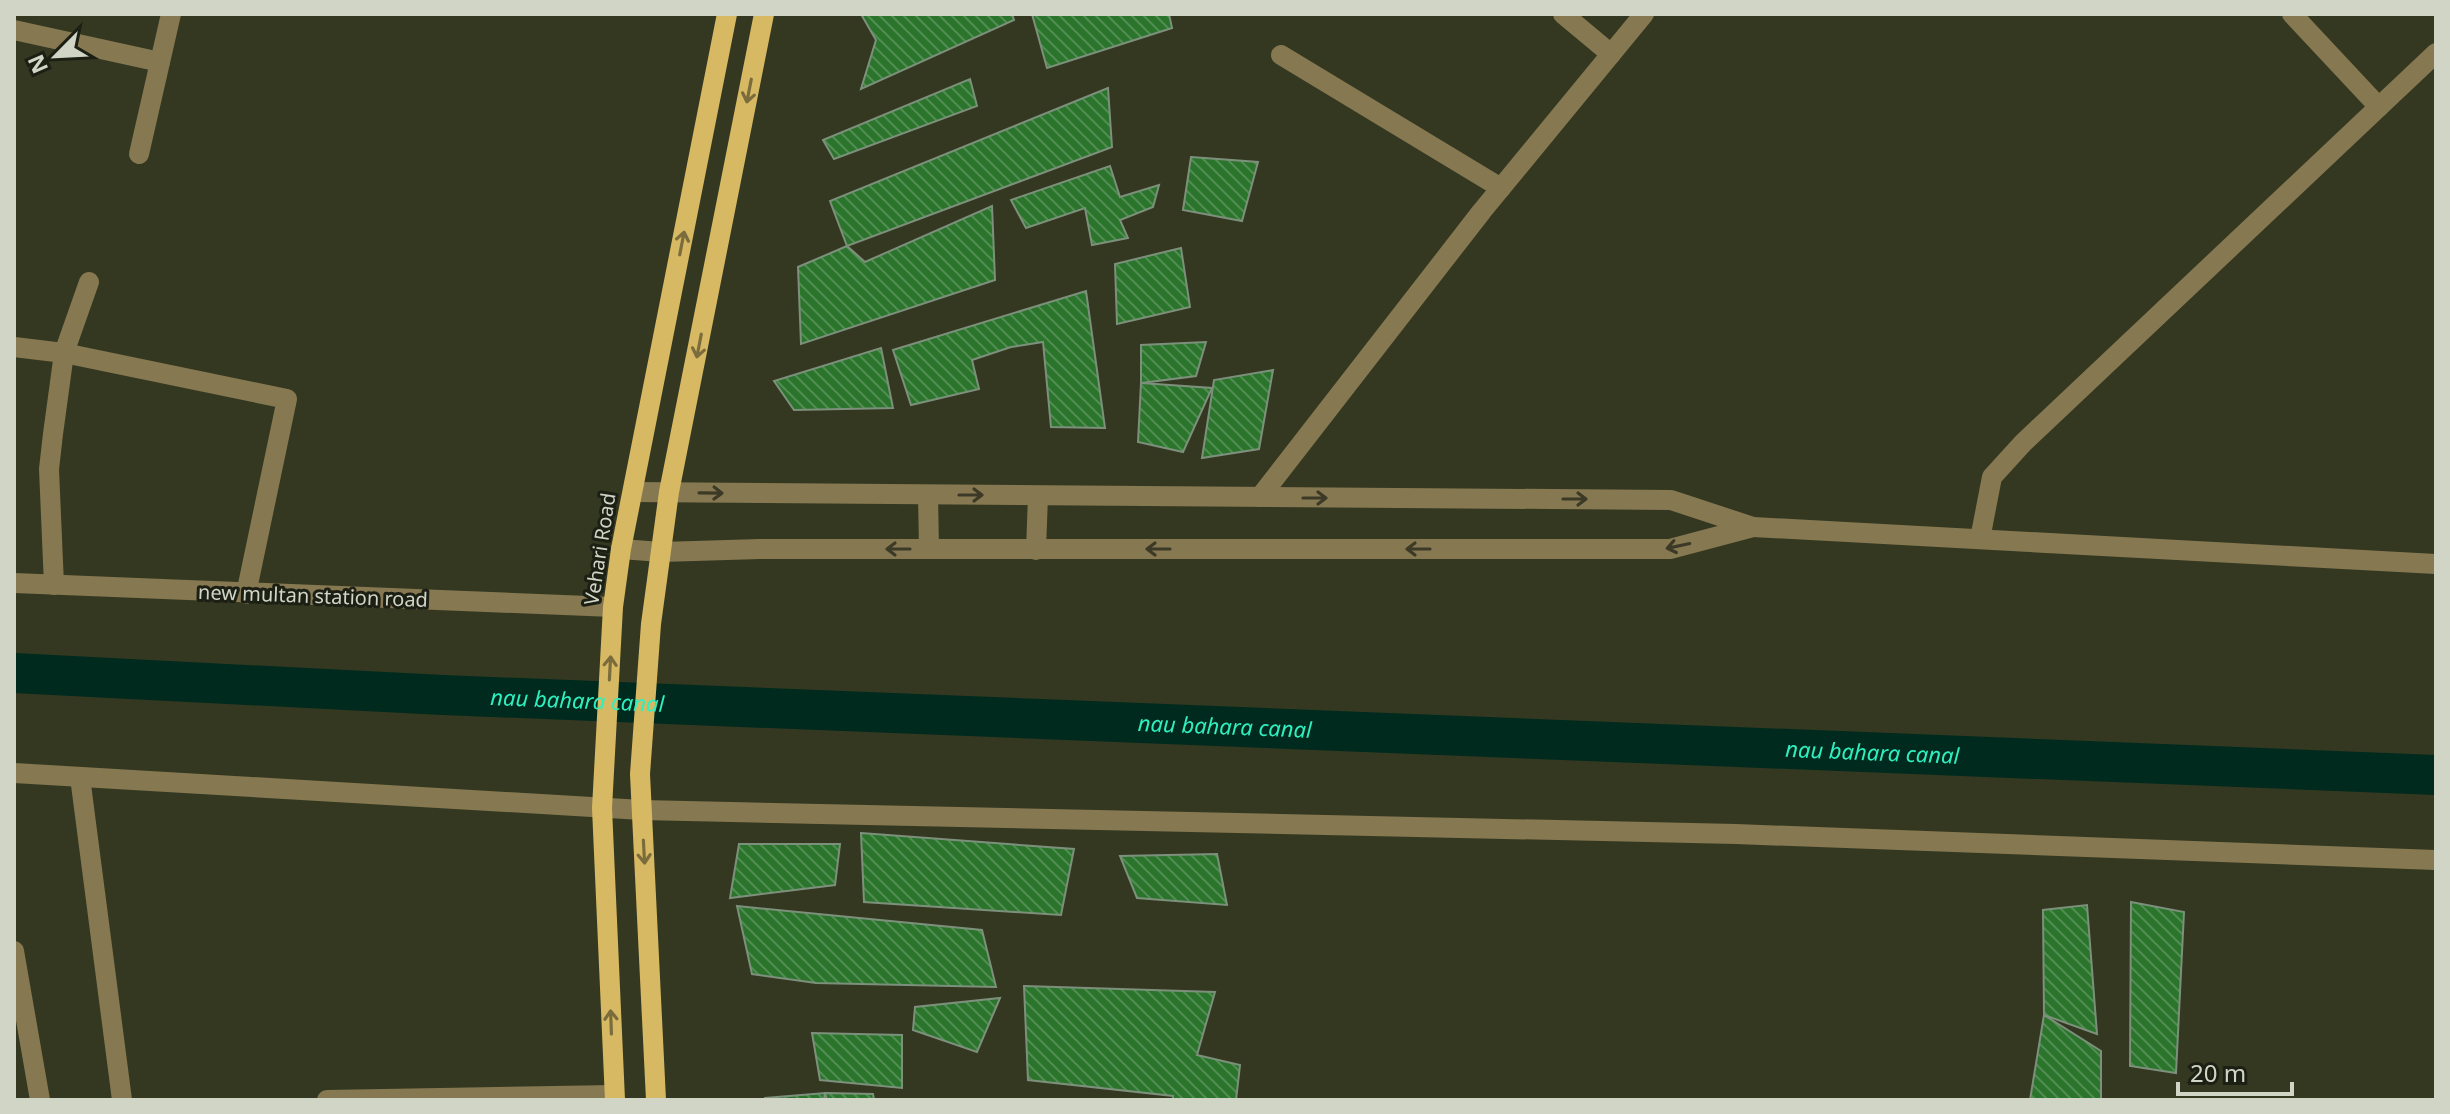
<svg xmlns="http://www.w3.org/2000/svg" width="2450" height="1114" font-family="'Noto Sans',sans-serif">
  <style>
    .lines { fill: none; stroke-linecap: round; stroke-linejoin: round }
    .canal { stroke: #002a1e; stroke-width: 40 }
    .building { fill: url(#building-back-hatch); stroke: #7c907b; stroke-width: 2 }
    .minor { stroke: #867851; stroke-width: 20 }
    .major { stroke: #d7b963; stroke-width: 20 }
    .oneway { stroke: #7a6c3c }
    .oneway2 { stroke: #3c3a26 }
    .labels { text-anchor: middle; stroke-width: 6; stroke-linejoin: round; paint-order: stroke }
    .street-label { font-size: 20px; fill: #d1d5c6; stroke: #1c1f14 }
    .water-label { font-size: 22px; font-style: italic; fill: #2fefbe; stroke: #1c1f14 }
  </style>
  <defs>
    <pattern id="building-back-hatch" width="6" height="6" patternUnits="userSpaceOnUse" patternTransform="scale(2)"><rect width="6" height="6" fill="#2a742c"/><path d="M-1 5l2 2M0 0l6 6M5-1l2 2" fill="none" stroke="#528d53"/></pattern>
  </defs>
  <rect width="100%" height="100%" fill="#343821"/>
  <g class="lines">
    <path class="canal" id="s1" d="M 14,673 L 443,695 L 2436,775"/>
  </g>
  <g class="building">
    <polygon points="861,14 1012,14 1014,20 861,89 876,40"/>
    <polygon points="1032,14 1169,14 1172,28 1047,68"/>
    <polygon points="970,79 977,106 834,159 823,140"/>
    <polygon points="1108,88 1112,147 847,246 830,201"/>
    <polygon points="1191,157 1258,162 1242,221 1183,210"/>
    <polygon points="1110,166 1120,197 1159,185 1153,207 1120,220 1128,238 1092,245 1085,208 1026,228 1011,200"/>
    <polygon points="992,206 995,280 801,344 798,267 847,246 865,262"/>
    <polygon points="1181,248 1190,307 1117,324 1115,264"/>
    <polygon points="1086,291 1105,428 1051,427 1043,342 1011,347 972,360 979,389 911,405 893,350"/>
    <polygon points="1206,342 1196,376 1141,383 1141,345"/>
    <polygon points="881,348 893,408 794,410 774,381"/>
    <polygon points="1273,370 1259,449 1202,458 1214,380"/>
    <polygon points="1141,383 1212,388 1183,452 1138,442"/>
    <polygon points="861,833 1074,849 1061,915 864,902"/>
    <polygon points="739,844 840,844 835,885 730,898"/>
    <polygon points="1217,854 1227,905 1137,898 1120,856"/>
    <polygon points="2131,902 2184,912 2176,1073 2130,1066"/>
    <polygon points="2087,905 2097,1034 2044,1015 2043,910"/>
    <polygon points="737,906 982,930 996,987 816,983 752,974"/>
    <polygon points="1024,986 1215,992 1197,1055 1240,1065 1236,1100 1173,1100 1173,1096 1028,1080"/>
    <polygon points="1000,998 977,1052 913,1030 915,1007"/>
    <polygon points="2044,1015 2101,1051 2101,1100 2030,1100"/>
    <polygon points="812,1033 902,1035 902,1088 820,1080"/>
    <polygon points="825,1093 824,1100 764,1100 765,1098"/>
    <polygon points="825,1093 873,1094 874,1100 827,1100"/>
  </g>
  <g class="lines">
    <g class="minor">
      <polyline points="1563,14 1611,54"/>
      <polyline points="2292,14 2379,107"/>
      <polyline points="14,30 160,62"/>
      <polyline points="1281,55 1501,188"/>
      <polyline points="139,154 171,14"/>
      <polyline points="14,347 64,353 287,399 246,594"/>
      <polyline points="633,492 1671,500 1753,527 2436,564"/>
      <polyline points="928,495 929,549"/>
      <polyline points="1260,497 1482,211 1644,14"/>
      <polyline points="1980,539 1992,477 2023,443 2436,53"/>
      <polyline points="621,549 661,552 760,549 1670,549 1753,527"/>
      <polyline points="1036,550 1038,496"/>
      <polyline points="14,583 613,607"/>
      <polyline points="54,585 49,469 53,434 64,353 89,282"/>
      <polyline points="14,773 642,810 1736,834 2436,860"/>
      <polyline points="80,777 122,1100"/>
      <polyline points="14,951 40,1100"/>
      <polyline points="327,1100 614,1095"/>
    </g>
    <g class="major">
      <polyline points="615,1100 602,808 613,607 621,549 727,14"/>
      <polyline points="656,1100 640,774 651,624 669,492 764,14"/>
    </g>
  </g>
  <defs><path id="oneway-shaft" d="M-6 0H5M1.5-3L5.5 0L1.5 3" fill="none" stroke-width="1.6" stroke-linecap="round" stroke-linejoin="round" transform="scale(2)"/></defs>
  <g class="oneway">
    <use href="#oneway-shaft" transform="translate(749 91) rotate(101)"/>
    <use href="#oneway-shaft" transform="translate(682 243) rotate(-79)"/>
    <use href="#oneway-shaft" transform="translate(699 346) rotate(101)"/>
    <use href="#oneway-shaft" transform="translate(610 668) rotate(-87)"/>
    <use href="#oneway-shaft" transform="translate(644 852) rotate(87)"/>
    <use href="#oneway-shaft" transform="translate(611 1022) rotate(-92)"/>
  </g>
  <g class="oneway2">
    <use href="#oneway-shaft" transform="translate(711 493) rotate(1)"/>
    <use href="#oneway-shaft" transform="translate(971 495)"/>
    <use href="#oneway-shaft" transform="translate(1315 498)"/>
    <use href="#oneway-shaft" transform="translate(1575 499)"/>
    <use href="#oneway-shaft" transform="translate(1678 546) rotate(168)"/>
    <use href="#oneway-shaft" transform="translate(898 549) rotate(180)"/>
    <use href="#oneway-shaft" transform="translate(1158 549) rotate(180)"/>
    <use href="#oneway-shaft" transform="translate(1418 549) rotate(180)"/>
  </g>
  <g class="labels">
    <g class="street-label">
      <text transform="translate(600 549) rotate(-81)" y="7">Vehari Road</text>
      <text transform="translate(313 596) rotate(2)" y="7">new multan station road</text>
    </g>
    <g class="water-label">
      <text dy="8" stroke="none"><textPath href="#s1" startOffset="564">nau bahara canal</textPath></text>
      <text dy="8" stroke="none"><textPath href="#s1" startOffset="1212">nau bahara canal</textPath></text>
      <text dy="8" stroke="none"><textPath href="#s1" startOffset="1860">nau bahara canal</textPath></text>
    </g>
  </g>
  <rect width="2450" height="1114" fill="none" stroke="#d1d5c6" stroke-width="32"/>
  <g transform="translate(56 56) rotate(246)" stroke="#1c1f14" stroke-width="6" paint-order="stroke">
  <path d="M0-6L14 30L0 20L-14 30Z" fill="#d1d5c6"/>
  <text y="-12" font-size="22" font-weight="bold" text-anchor="middle" fill="#d1d5c6">N</text>
  </g>
  <path d="M2178 1082v12h114v-12" fill="none" stroke="#d1d5c6" stroke-width="4"/>
  <text x="2190" y="1082" font-size="24" fill="#d1d5c6" stroke="#1c1f14" stroke-width="6" paint-order="stroke">20 m</text>
</svg>
